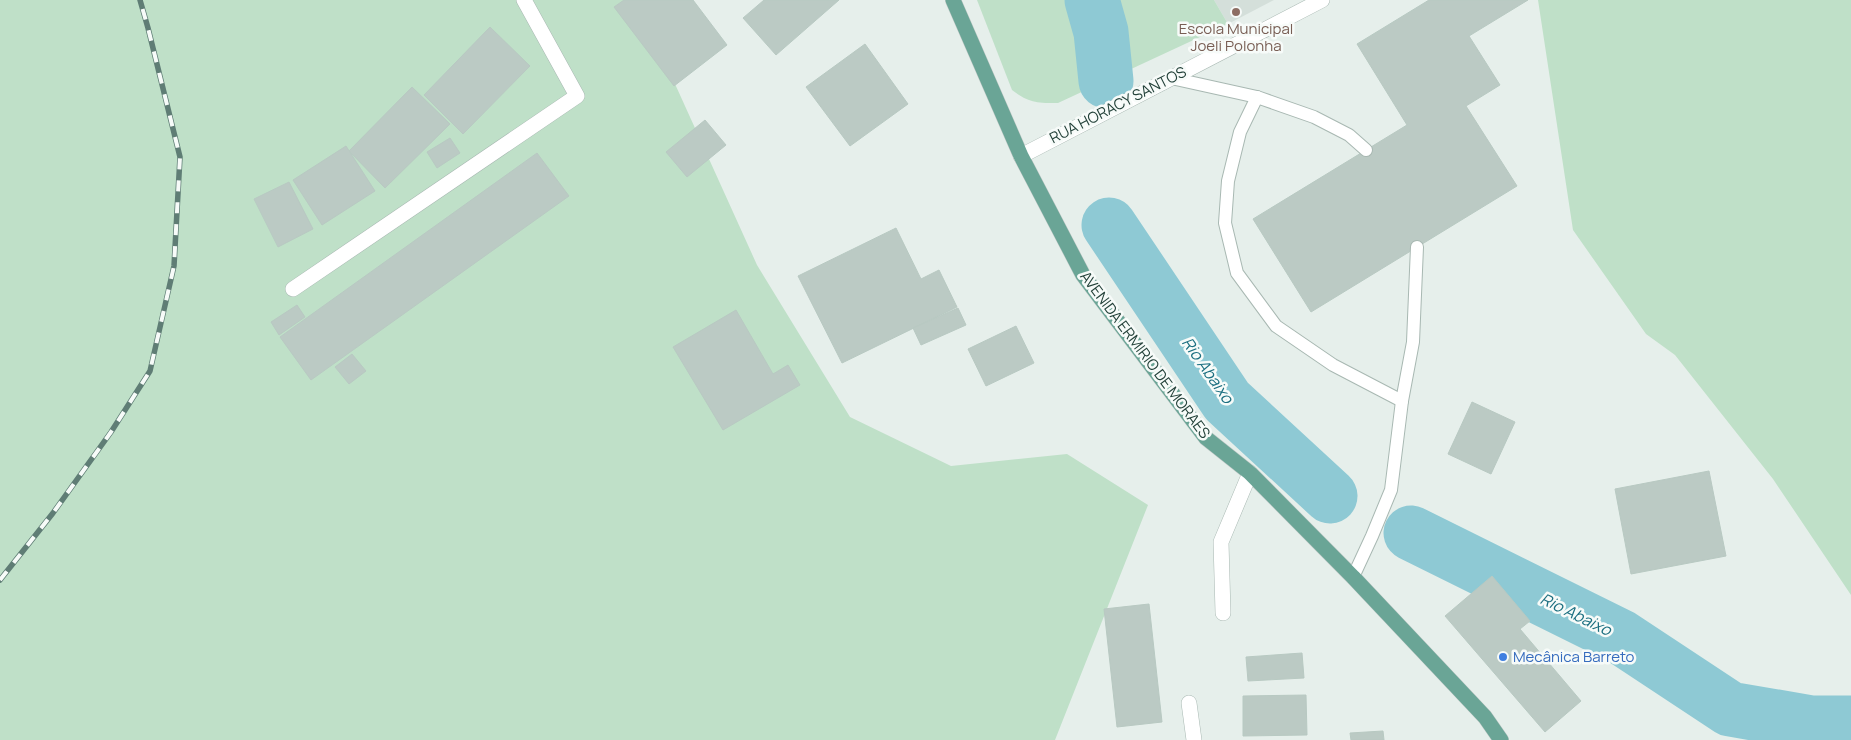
<svg xmlns="http://www.w3.org/2000/svg" width="1851" height="740" font-family="Manrope,sans-serif">
  <style>
    .built { fill: #d4dfda }
    .green { fill: #bfe0c8 }
    .lines { fill: none; stroke-linecap: round; stroke-linejoin: round }
    .river { stroke: #8ec9d4; stroke-width: 55 }
    .building { fill: #bbcac4; stroke: #b8c9c2 }
    .service-casing { stroke: #a8b8b2; stroke-width: 14 }
    .minor-casing { stroke: #a8b8b2; stroke-width: 16 }
    .tertiary-casing { stroke: #a8b8b2; stroke-width: 16 }
    .primary-casing { stroke: #c2cac8; stroke-width: 16 }
    .service { stroke: #fff; stroke-width: 12 }
    .minor { stroke: #fff; stroke-width: 15 }
    .tertiary { stroke: #fff; stroke-width: 15 }
    .primary { stroke: #6aa596; stroke-width: 15 }
    .rail-casing { stroke: #5f7d75; stroke-width: 5.5 }
    .rail { stroke: #f7fbf9; stroke-width: 4; stroke-dasharray: 11; stroke-linecap: butt }
    .education-dot { fill: #8d6e63; stroke: #f7fbf9; stroke-width: 2 }
    .shop-dot { fill: #3f7fe0; stroke: #f7fbf9; stroke-width: 2 }
    .labels { text-anchor: middle; stroke-width: 5; stroke-linejoin: round; paint-order: stroke }
    .education-label { font-size: 15px; fill: #785e54; stroke: #f7fbf9 }
    .street-label { font-size: 15px; fill: #24423a; stroke: #f7fbf9 }
    .shop-label { font-size: 15px; fill: #366cbe; stroke: #f7fbf9; text-anchor: start }
    .water-label { font-size: 16px; font-style: italic; fill: #1c6f80; stroke: #f7fbf9 }
  </style>
  <rect width="100%" height="100%" fill="#e6efeb"/>
  <polygon class="built" points="1214,0 1274,0 1228,24"/>
  <g class="green">
    <polygon points="0,0 637,0 757,265 850,417 951,466 1067,454 1148,505 1055,740 0,740"/>
    <path d="M 977,0 L 1214,0 L 1228,24 L 1058,103 C 1037,103 1029,103 1012,90 Z"/>
    <polygon points="1538,0 1851,0 1851,595 1773,479 1675,355 1646,334 1573,230"/>
  </g>
  <g class="lines">
    <g class="river">
      <polyline points="1092,0 1101,32 1106,81"/>
      <polyline points="1109,225 1227,401 1330,496"/>
      <polyline points="1411,533 1621,637 1730,709 1812,723 1851,723"/>
    </g>
  </g>
  <g class="building">
    <polygon points="624,0 693,0 727,45 674,86 614,7"/>
    <polygon points="764,0 839,0 776,55 743,18"/>
    <polygon points="1429,0 1528,0 1469,36 1500,85 1466,106 1517,186 1311,312 1253,219 1407,125 1357,44"/>
    <polygon points="490,27 530,66 463,134 424,95"/>
    <polygon points="865,44 908,104 850,146 806,87"/>
    <polygon points="412,87 450,124 385,188 349,151"/>
    <polygon points="705,120 726,145 687,177 666,152"/>
    <polygon points="450,138 460,153 437,168 427,152"/>
    <polygon points="346,146 375,191 322,225 293,180"/>
    <polygon points="537,153 569,196 311,380 280,337"/>
    <polygon points="289,182 313,229 278,247 254,199"/>
    <polygon points="896,228 921,279 939,270 957,307 842,363 798,276"/>
    <polygon points="297,305 305,317 279,335 271,322"/>
    <polygon points="958,308 966,325 921,345 913,328"/>
    <polygon points="736,310 773,374 788,365 800,385 723,430 673,347"/>
    <polygon points="1016,326 1034,363 986,386 968,349"/>
    <polygon points="352,354 366,371 349,384 335,367"/>
    <polygon points="1472,402 1515,422 1491,474 1448,454"/>
    <polygon points="1709,471 1726,556 1631,574 1615,489"/>
    <polygon points="1492,576 1530,621 1520,629 1581,701 1545,732 1445,616"/>
    <polygon points="1149,604 1162,722 1117,727 1104,609"/>
    <polygon points="1302,653 1304,678 1248,681 1246,657"/>
    <polygon points="1306,695 1307,735 1243,736 1243,696"/>
    <polygon points="1383,731 1384,740 1351,740 1350,733"/>
  </g>
  <g class="lines">
    <g class="service-casing">
      <g id="service">
        <polyline points="1171,78 1257,97 1314,117 1349,135 1366,150"/>
        <polyline points="1257,97 1240,132 1228,181 1225,223 1237,273 1276,326 1333,365 1402,401"/>
        <polyline points="1353,577 1372,536 1391,490 1402,401 1413,342 1417,247"/>
      </g>
    </g>
    <g class="minor-casing">
      <g id="minor">
        <polyline points="293,289 577,96 524,0"/>
        <polyline points="1223,613 1221,542 1250,473"/>
        <polyline points="1189,703 1194,740"/>
      </g>
    </g>
    <g class="tertiary-casing">
      <polyline id="tertiary" points="1021,156 1322,0"/>
    </g>
    <g class="primary-casing">
      <polyline id="primary" points="953,0 1021,156 1083,275 1206,438 1250,473 1353,577 1485,717 1501,740"/>
    </g>
    <use href="#service" class="service"/>
    <use href="#minor" class="minor"/>
    <use href="#tertiary" class="tertiary"/>
    <use href="#primary" class="primary"/>
    <g class="rail-casing">
      <polyline id="rail" points="0,580 53,513 111,432 150,371 174,266 180,157 148,28 140,0"/>
    </g>
    <use href="#rail" class="rail"/>
  </g>
  <circle class="education-dot" cx="1236" cy="12" r="5"/>
  <circle class="shop-dot" cx="1503" cy="657" r="5"/>
  <g class="labels">
    <g class="education-label">
      <text x="1236" y="34">Escola Municipal<tspan x="1236" dy="17">Joeli Polonha</tspan></text>
    </g>
    <g class="street-label">
      <text transform="translate(1118 105) rotate(-27)" y="5">RUA HORACY SANTOS</text>
      <text transform="translate(1145 355) rotate(53)" y="5">AVENIDA ERMIRIO DE MORAES</text>
    </g>
    <g class="shop-label">
      <text x="1513" y="662">Mecânica Barreto</text>
    </g>
    <g class="water-label">
      <text transform="translate(1208 370) rotate(55)" y="6">Rio Abaixo</text>
      <text transform="translate(1576 614) rotate(26)" y="6">Rio Abaixo</text>
    </g>
  </g>
</svg>
